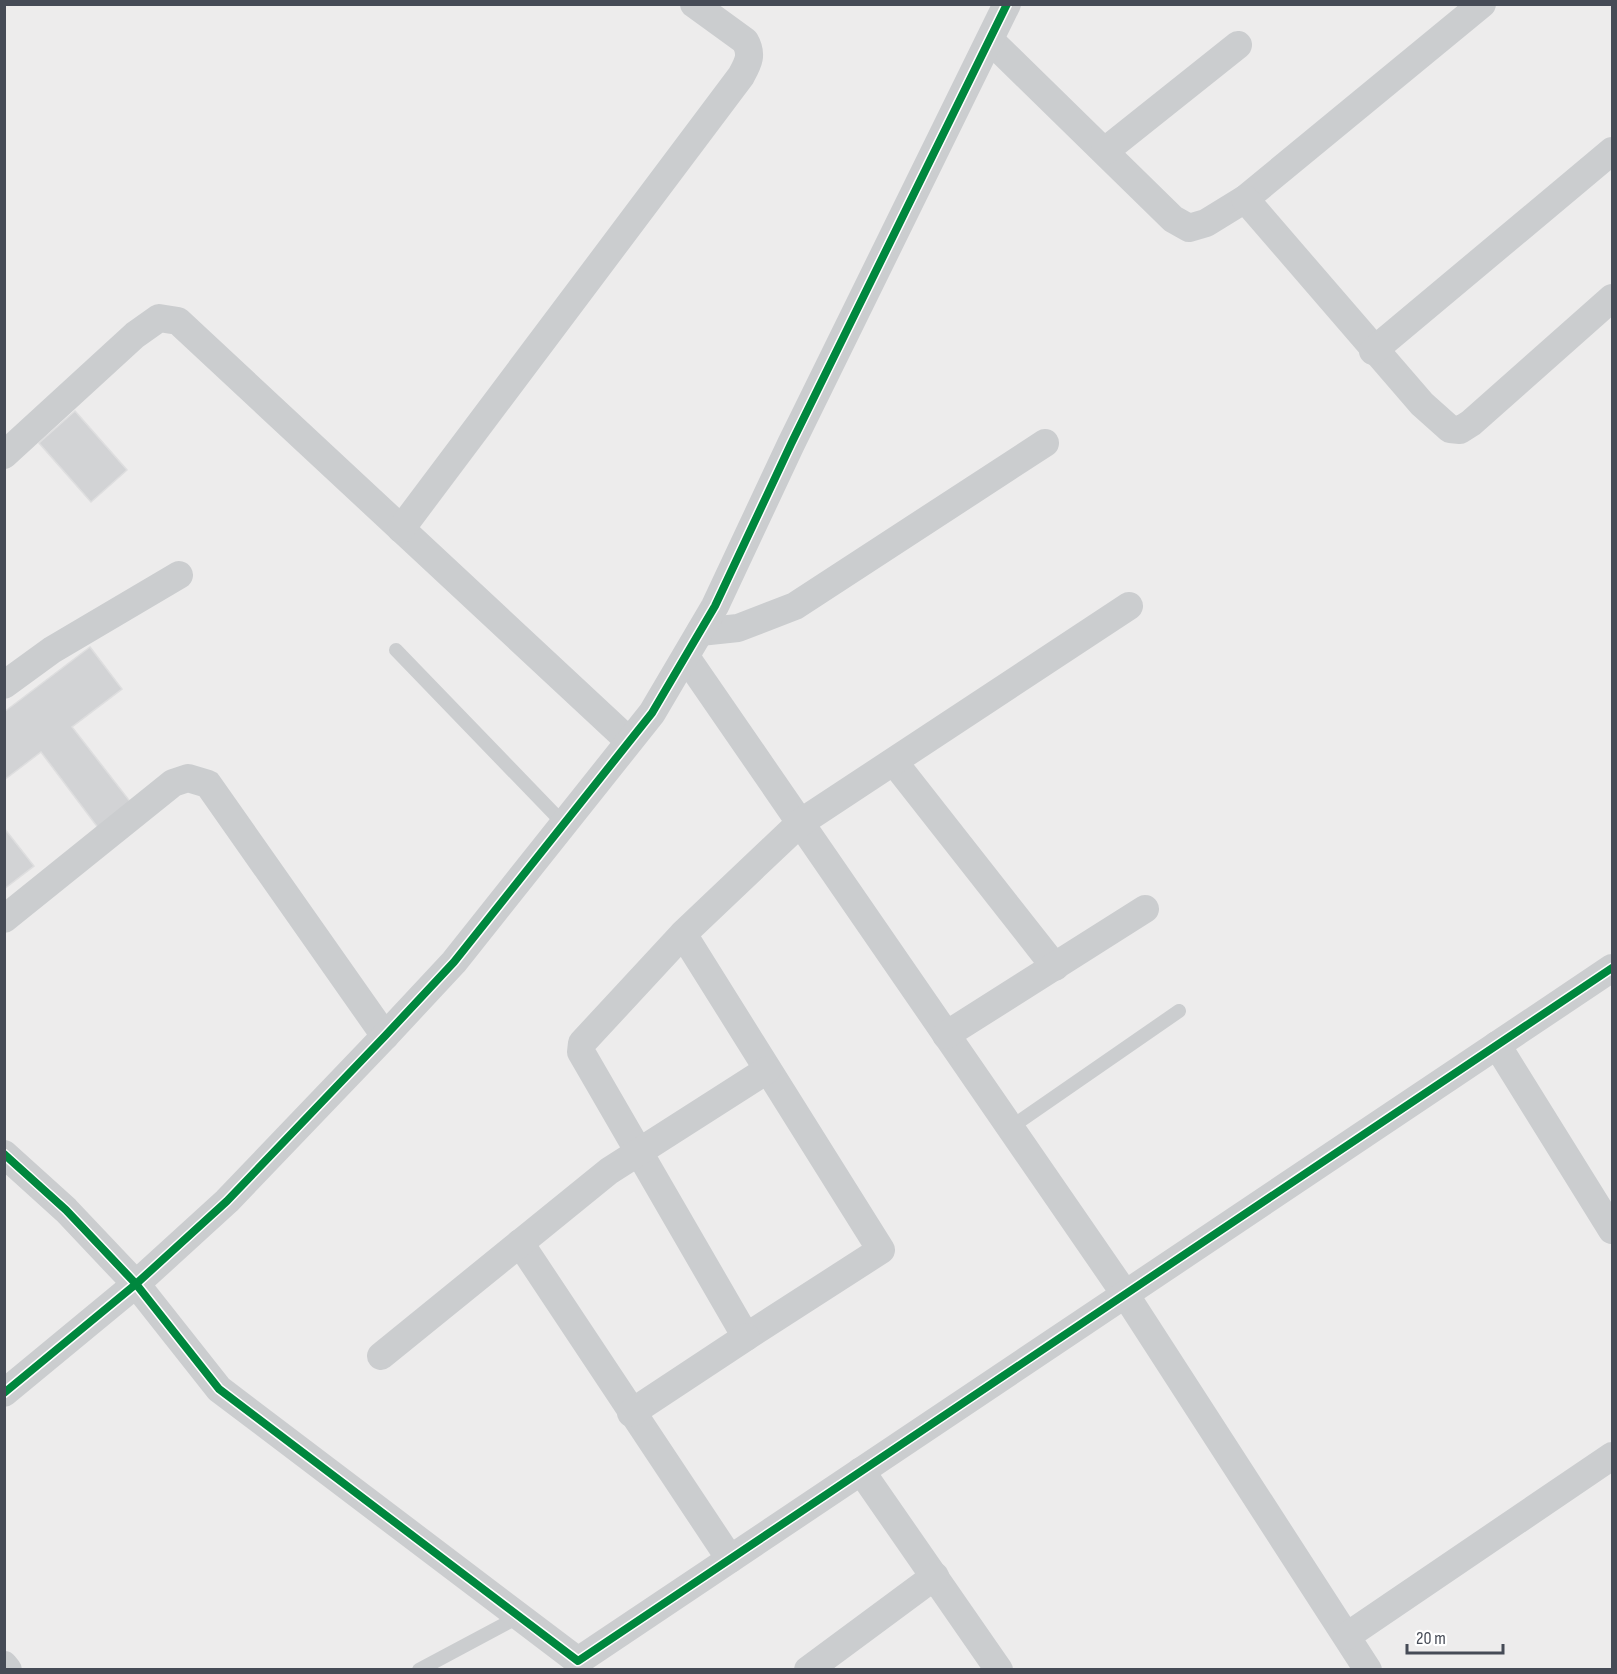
<svg xmlns="http://www.w3.org/2000/svg" width="1617" height="1674" font-family="'Sofia Sans Condensed',sans-serif">
  <style>
    .building { fill: #d2d3d5; stroke: #dededf; stroke-width: 1.5 }
    .lines { fill: none; stroke-linecap: round; stroke-linejoin: round }
    .service { stroke: #cbcdcf; stroke-width: 14 }
    .minor { stroke: #cbcdcf; stroke-width: 28 }
    .cycleway-casing { stroke: #fff; stroke-width: 11 }
    .cycleway { stroke: #00873e; stroke-width: 8 }
  </style>
  <rect width="100%" height="100%" fill="#edecec"/>
  <g class="building">
    <polygon points="75,411 127,470 91,502 39,443"/>
    <polygon points="90,647 122,689 72,727 132,804 99,829 41,752 4,780 4,712"/>
    <polygon points="4,828 34,866 4,889"/>
  </g>
  <g class="lines">
    <g class="service">
      <polyline points="396,650 563,823"/>
      <polyline points="1010,1128 1179,1011"/>
      <polyline points="419,1670 520,1616"/>
    </g>
    <g class="minor">
      <polyline points="990,40 1173,219 1189,228 1206,223 1245,199 1482,4"/>
      <polyline points="1105,151 1238,45"/>
      <polyline points="1245,199 1422,404 1450,429 1460,430 1471,423 1612,298"/>
      <polyline points="1373,351 1612,151"/>
      <polyline points="4,455 135,335 159,318 178,321 629,741"/>
      <path d="M 401,529 L 741,76 C 748,63 753,55 745,41 L 694,4"/>
      <polyline points="700,632 738,628 795,606 1045,443"/>
      <polyline points="686,657 1125,1294 1368,1670"/>
      <polyline points="4,685 52,650 179,575"/>
      <polyline points="894,762 1055,967"/>
      <polyline points="4,919 173,783 188,778 208,784 385,1036"/>
      <polyline points="683,934 582,1043 581,1052 746,1337 881,1250 683,934 800,823 1129,606"/>
      <polyline points="946,1035 1145,909"/>
      <polyline points="1497,1045 1612,1230"/>
      <polyline points="4,1154 66,1210 136,1284 219,1389 578,1661 1612,968"/>
      <polyline points="520,1243 730,1559"/>
      <polyline points="381,1356 609,1171 767,1070"/>
      <polyline points="4,1393 136,1284 227,1201 385,1036 454,962 652,713 715,606 791,444 1007,4"/>
      <polyline points="631,1413 746,1337"/>
      <polyline points="861,1471 999,1670"/>
      <polyline points="1347,1636 1612,1456"/>
      <polyline points="4,1665 8,1670"/>
      <polyline points="808,1670 935,1576"/>
    </g>
    <g class="cycleway-casing">
      <g id="cycleway">
        <polyline points="4,1154 66,1210 136,1284 219,1389 578,1661 1612,968"/>
        <polyline points="4,1393 136,1284 227,1201 385,1036 454,962 652,713 715,606 791,444 1007,4"/>
      </g>
    </g>
    <use href="#cycleway" class="cycleway"/>
  </g>
  <rect width="1617" height="1674" fill="none" stroke="#464b56" stroke-width="12"/>
  <path d="M1407 1644v9h96v-9" fill="none" stroke="#464b56" stroke-width="3"/>
  <text x="1416" y="1644" font-size="18" fill="#464b56" stroke="#ffffff" stroke-width="4.5" paint-order="stroke">20 m</text>
</svg>
